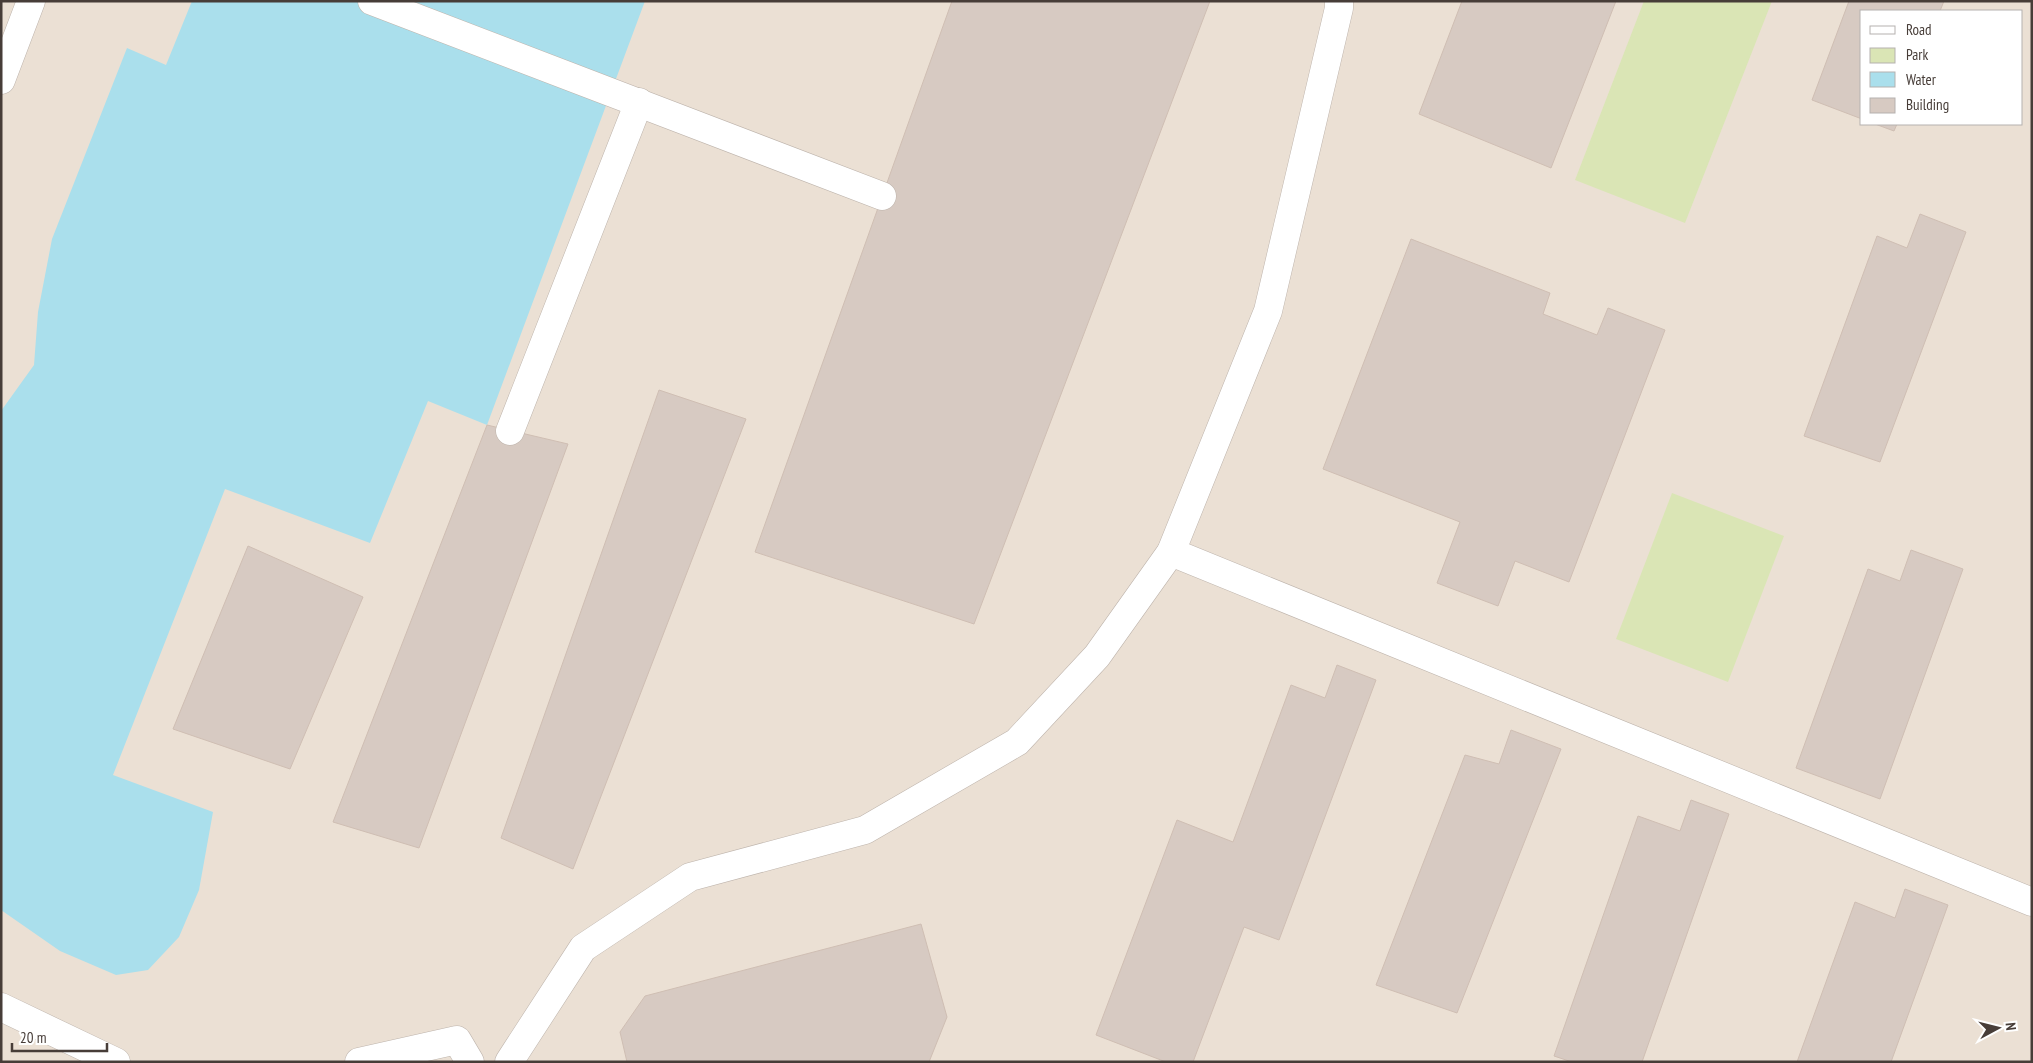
<svg xmlns="http://www.w3.org/2000/svg" width="2033" height="1063" font-family="'PT Sans Narrow',sans-serif">
  <style>
    .education { fill: #ebe0d4; fill-rule: evenodd }
    .green { fill: #dae5b5 }
    .water { fill: #aadfec }
    .building { fill: #d7cac2; stroke: #cfbeb3 }
    .lines { fill: none; stroke-linecap: round; stroke-linejoin: round }
    .minor-casing { stroke: #beb4ac; stroke-width: 29 }
    .minor { stroke: #fff; stroke-width: 28 }
  </style>
  <rect width="100%" height="100%" fill="#f3eee9"/>
  <path class="education" d="M 1,1 L 2032,1 L 2032,1062 L 1,1062 ZM 1862,11 L 2022,11 L 2022,124 L 1862,124 Z"/>
  <g class="green">
    <polygon points="1644,1 1772,1 1685,223 1575,180"/>
    <polygon points="1672,493 1784,536 1728,682 1616,639"/>
  </g>
  <polygon class="water" points="192,1 645,1 487,425 428,401 370,543 225,489 113,775 213,812 199,890 179,937 148,970 116,975 60,951 1,910 1,411 34,365 38,312 52,239 127,48 166,65"/>
  <g class="building">
    <polygon points="952,1 1210,1 974,624 755,552"/>
    <polygon points="1462,1 1616,1 1551,168 1419,114"/>
    <polygon points="1849,1 1944,1 1940,11 1862,11 1862,119 1812,100"/>
    <polygon points="1875,124 1897,124 1894,131"/>
    <polygon points="1920,214 1966,232 1880,462 1804,436 1877,236 1907,248"/>
    <polygon points="1411,239 1550,293 1543,314 1597,335 1608,308 1665,330 1569,582 1515,561 1498,606 1437,583 1460,522 1323,469"/>
    <polygon points="659,390 746,419 573,869 501,838"/>
    <polygon points="487,425 568,444 419,848 333,822"/>
    <polygon points="248,546 363,597 290,769 173,729"/>
    <polygon points="1911,550 1963,569 1880,799 1796,768 1868,569 1900,581"/>
    <polygon points="1337,665 1376,680 1279,940 1244,927 1193,1062 1166,1062 1096,1035 1177,820 1233,842 1291,685 1325,698"/>
    <polygon points="1511,730 1561,749 1457,1013 1376,985 1465,755 1499,764"/>
    <polygon points="1691,800 1729,814 1642,1062 1572,1062 1554,1056 1638,816 1680,831"/>
    <polygon points="1905,889 1948,905 1891,1062 1797,1062 1855,902 1895,918"/>
    <polygon points="921,924 947,1017 929,1062 627,1062 620,1032 645,996"/>
  </g>
  <g class="lines">
    <g class="minor-casing">
      <g id="minor">
        <polyline points="372,1 882,196"/>
        <polyline points="1,80 31,1"/>
        <polyline points="510,431 639,102"/>
        <polyline points="1171,552 2032,902"/>
        <polyline points="1,1007 116,1062"/>
        <polyline points="359,1062 457,1040 470,1062"/>
        <polyline points="509,1062 583,948 690,877 865,830 1017,742 1097,656 1171,552 1268,311 1339,8 1339,1"/>
      </g>
    </g>
    <use href="#minor" class="minor"/>
  </g>
  <rect width="2033" height="1063" fill="none" stroke="#473d38" stroke-width="5"/>
  <rect x="1860" y="10" width="162" height="115" fill="#ffffff" stroke="#b5b1af"/>
  <rect x="1870" y="26" width="25" height="8" fill="#ffffff" stroke="#b5b1af"/>
  <text x="1906" y="35" font-size="15" fill="#473d38">Road</text>
  <rect x="1870" y="48" width="25" height="15" fill="#dae5b5" stroke="#b5b1af"/>
  <text x="1906" y="60" font-size="15" fill="#473d38">Park</text>
  <rect x="1870" y="72" width="25" height="15" fill="#aadfec" stroke="#b5b1af"/>
  <text x="1906" y="85" font-size="15" fill="#473d38">Water</text>
  <rect x="1870" y="98" width="25" height="15" fill="#d7cac2" stroke="#b5b1af"/>
  <text x="1906" y="110" font-size="15" fill="#473d38">Building</text>
  <g transform="translate(1998 1028) rotate(83)" stroke="#ffffff" stroke-width="4" paint-order="stroke">
  <path d="M0-4L9 19L0 12L-9 19Z" fill="#473d38"/>
  <text y="-8" font-size="14" font-weight="bold" text-anchor="middle" fill="#473d38">N</text>
  </g>
  <path d="M12 1043v8h95v-8" fill="none" stroke="#473d38" stroke-width="2.5"/>
  <text x="20" y="1043" font-size="15" fill="#473d38" stroke="#ffffff" stroke-width="4" paint-order="stroke">20 m</text>
</svg>
